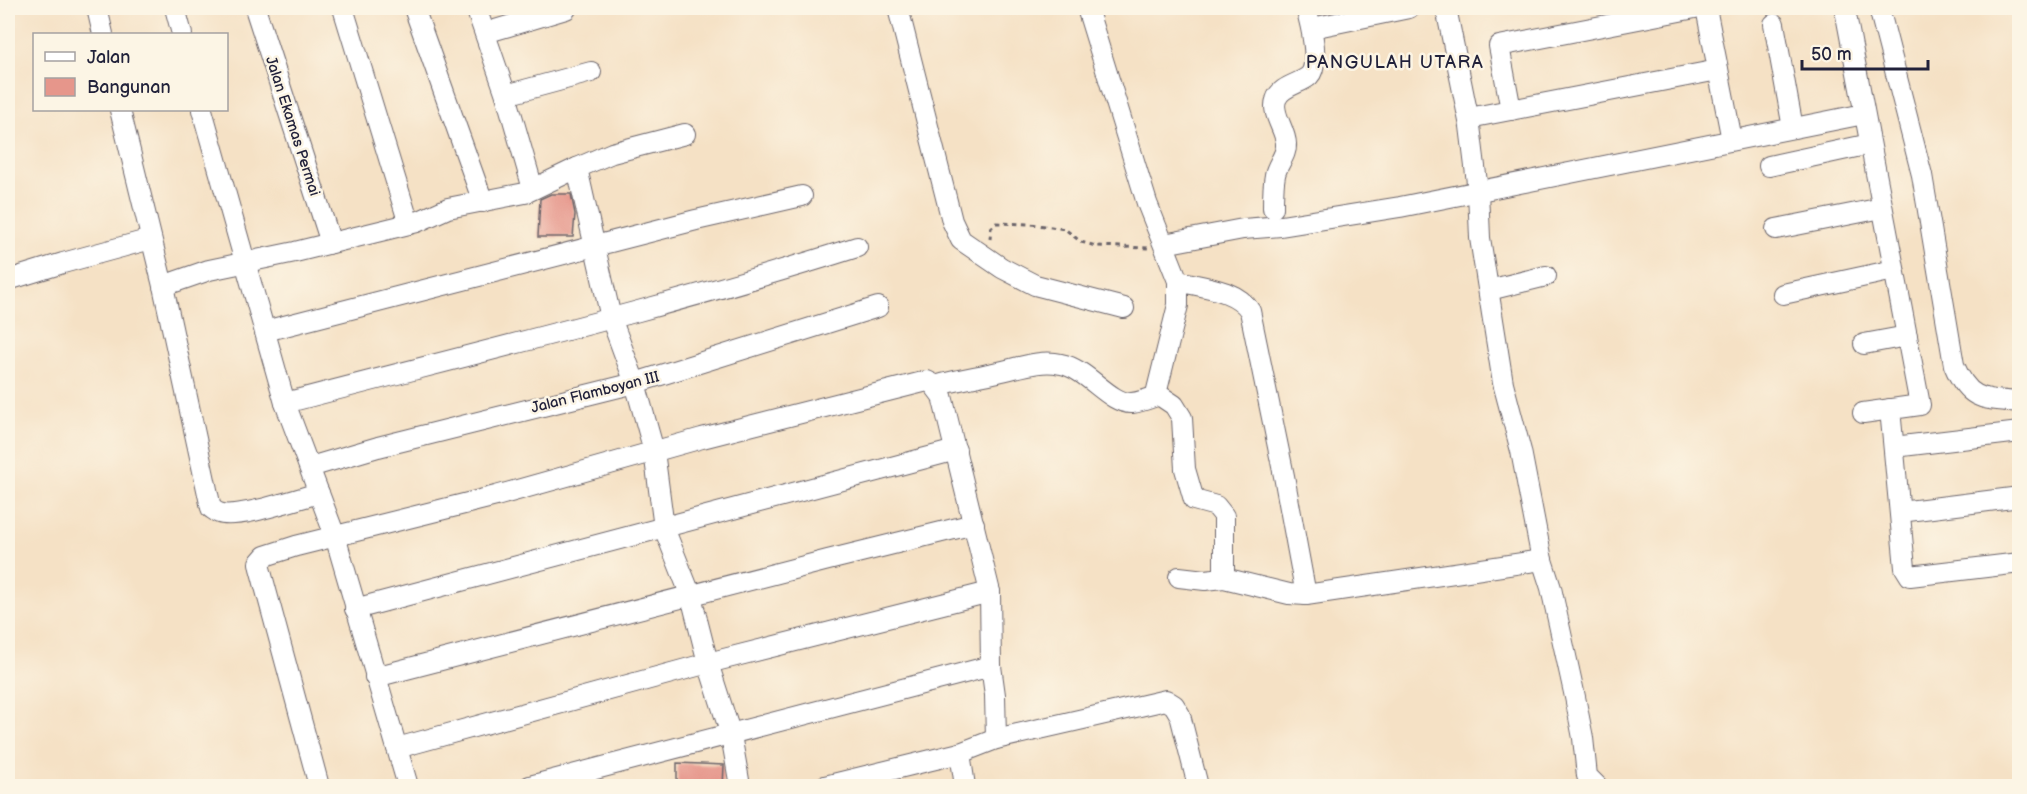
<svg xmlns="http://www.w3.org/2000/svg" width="2027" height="794" font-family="'Balsamiq Sans',sans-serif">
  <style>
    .building { fill: #e6968b }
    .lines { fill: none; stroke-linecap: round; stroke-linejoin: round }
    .minor-casing { stroke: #6c656b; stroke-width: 22 }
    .path { stroke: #6c656b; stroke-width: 3; stroke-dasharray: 4.5 4.5; stroke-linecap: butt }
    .minor { stroke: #fff; stroke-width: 20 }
    .labels { text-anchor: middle; stroke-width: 5; stroke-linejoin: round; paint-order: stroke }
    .street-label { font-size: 15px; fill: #22223b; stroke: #fcf5e5 }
    .quarter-label { font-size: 18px; letter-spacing: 1.5px; fill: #22223b; stroke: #fcf5e5 }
  </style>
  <rect width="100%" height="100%" fill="#fcf5e5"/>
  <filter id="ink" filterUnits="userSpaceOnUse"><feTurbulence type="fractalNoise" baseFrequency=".0167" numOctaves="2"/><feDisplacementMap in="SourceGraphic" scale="12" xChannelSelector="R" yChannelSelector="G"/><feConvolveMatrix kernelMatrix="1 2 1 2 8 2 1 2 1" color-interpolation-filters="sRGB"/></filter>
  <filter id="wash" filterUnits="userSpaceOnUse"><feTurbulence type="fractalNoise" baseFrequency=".008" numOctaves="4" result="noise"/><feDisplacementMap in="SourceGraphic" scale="24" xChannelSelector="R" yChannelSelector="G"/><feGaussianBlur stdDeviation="1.35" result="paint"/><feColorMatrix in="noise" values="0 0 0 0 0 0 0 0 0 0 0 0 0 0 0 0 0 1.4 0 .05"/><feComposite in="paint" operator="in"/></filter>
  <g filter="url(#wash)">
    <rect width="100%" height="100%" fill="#f5e1c5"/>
    <g id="blocks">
      <g class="building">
        <polygon points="551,194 571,194 575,214 573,237 538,237 540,199"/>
        <polygon points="677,763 724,765 723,786 677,786"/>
      </g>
    </g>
  </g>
  <g filter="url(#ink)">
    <use href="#blocks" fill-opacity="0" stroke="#6c656b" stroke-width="1.5"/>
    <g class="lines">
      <g class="minor-casing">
        <g id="minor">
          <polyline points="97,8 103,34"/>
          <polyline points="175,8 182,34"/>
          <polyline points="255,8 331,243"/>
          <polyline points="343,8 409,224"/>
          <polyline points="414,8 483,202"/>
          <polyline points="476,8 506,95 591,72"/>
          <polyline points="898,8 952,221 961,240 1002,268 1035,285 1124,308"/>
          <polyline points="1087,8 1147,203 1178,281 1178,305 1157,390 1159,395 1174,405 1182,418 1185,469 1194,500 1216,506 1224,516 1224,578"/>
          <polyline points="1446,8 1470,126 1478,191 1480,238 1503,383 1521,451 1542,560 1551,588 1575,697 1583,738 1587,776 1597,786"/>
          <polyline points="1706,8 1732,140"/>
          <path d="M 1879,8 L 1922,175 L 1954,365 C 1969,401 1983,399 2020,402"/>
          <polyline points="1846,15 1920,405 1863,413"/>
          <polyline points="1774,24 1793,128"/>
          <polyline points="1312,28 1409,8"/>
          <polyline points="485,33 566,9"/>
          <polyline points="506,95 533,189"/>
          <path d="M 120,110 L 163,286 L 211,508 C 214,510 216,512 219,513 C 237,520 299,498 319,493"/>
          <polyline points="202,110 285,403 335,536 408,786"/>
          <polyline points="1511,110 1499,46 1695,8"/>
          <polyline points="1469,118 1718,70"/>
          <polyline points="685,134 612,153 577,168 611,318 635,383 654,451 664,528 691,596 708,663 731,735 740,786"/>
          <polyline points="1769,166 1870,144"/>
          <path d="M 1273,208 C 1273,197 1273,185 1275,175 C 1277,164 1287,155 1286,144 C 1286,130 1271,114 1276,100 C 1280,86 1300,84 1309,76 C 1321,64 1310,22 1306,8"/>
          <polyline points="1776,229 1882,208"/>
          <polyline points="1164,244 1243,229 1281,226 1400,207 1864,114"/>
          <polyline points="8,280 63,263 151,239"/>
          <path d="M 1178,281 C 1201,287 1237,289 1250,311 L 1284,476 L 1306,595"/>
          <polyline points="163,286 209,270 295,252 417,222 448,208 525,193 577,168"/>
          <polyline points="1489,290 1546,276"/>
          <polyline points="1783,294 1894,270"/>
          <polyline points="265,331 696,220 802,196"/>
          <polyline points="1864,344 1907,336"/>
          <path d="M 935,386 C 956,380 976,377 998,372 C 1018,368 1040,359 1061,364 C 1088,369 1109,404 1132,403 C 1141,402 1151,398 1159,395"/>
          <path d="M 285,403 C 476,353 669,307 857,247"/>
          <polyline points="1890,409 1905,568 1910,576 2020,563"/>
          <polyline points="1894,447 2020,432"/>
          <polyline points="310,467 378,447 635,383 878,307"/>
          <polyline points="1900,512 2020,497"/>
          <polyline points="1179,577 1205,580 1224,578 1289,594 1306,595 1542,560"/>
          <polyline points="355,609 956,450"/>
          <polyline points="375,677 828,560 974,524"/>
          <polyline points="397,748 708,663 990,592"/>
          <polyline points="960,753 965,786"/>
          <polyline points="319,786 260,568 259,563 265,556 296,546 496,496 702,438 927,381 933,384 942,396 990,592 991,666 995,695 996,739"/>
          <polyline points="530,786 991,666"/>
          <polyline points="825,786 960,753 996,739 1166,700 1174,705 1180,715 1198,786"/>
        </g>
      </g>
      <polyline class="path" points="990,239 991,228 996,223 1031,224 1065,229 1081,242 1096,246 1148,248"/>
      <use href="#minor" class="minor"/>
    </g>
  </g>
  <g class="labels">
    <g class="street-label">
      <text transform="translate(293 126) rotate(72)" y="5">Jalan Ekamas Permai</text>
      <text transform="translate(595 392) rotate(-14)" y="5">Jalan Flamboyan III</text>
    </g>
    <g class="quarter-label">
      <text x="1395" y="68">PANGULAH UTARA</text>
    </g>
  </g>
  <rect width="2027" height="794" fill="none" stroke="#fcf5e5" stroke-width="30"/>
  <rect x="33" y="33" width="195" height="78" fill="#fcf5e5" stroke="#a5a1a1" stroke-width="1.5"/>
  <rect x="45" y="52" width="30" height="9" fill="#ffffff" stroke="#a5a1a1" stroke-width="1.5"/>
  <text x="87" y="63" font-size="18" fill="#22223b">Jalan</text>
  <rect x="45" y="78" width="30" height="18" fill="#e6968b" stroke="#a5a1a1" stroke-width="1.5"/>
  <text x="87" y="93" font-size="18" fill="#22223b">Bangunan</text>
  <path d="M1802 60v9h126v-9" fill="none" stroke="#22223b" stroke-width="3"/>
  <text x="1811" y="60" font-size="18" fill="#22223b" stroke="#fcf5e5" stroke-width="4.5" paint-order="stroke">50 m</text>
</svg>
